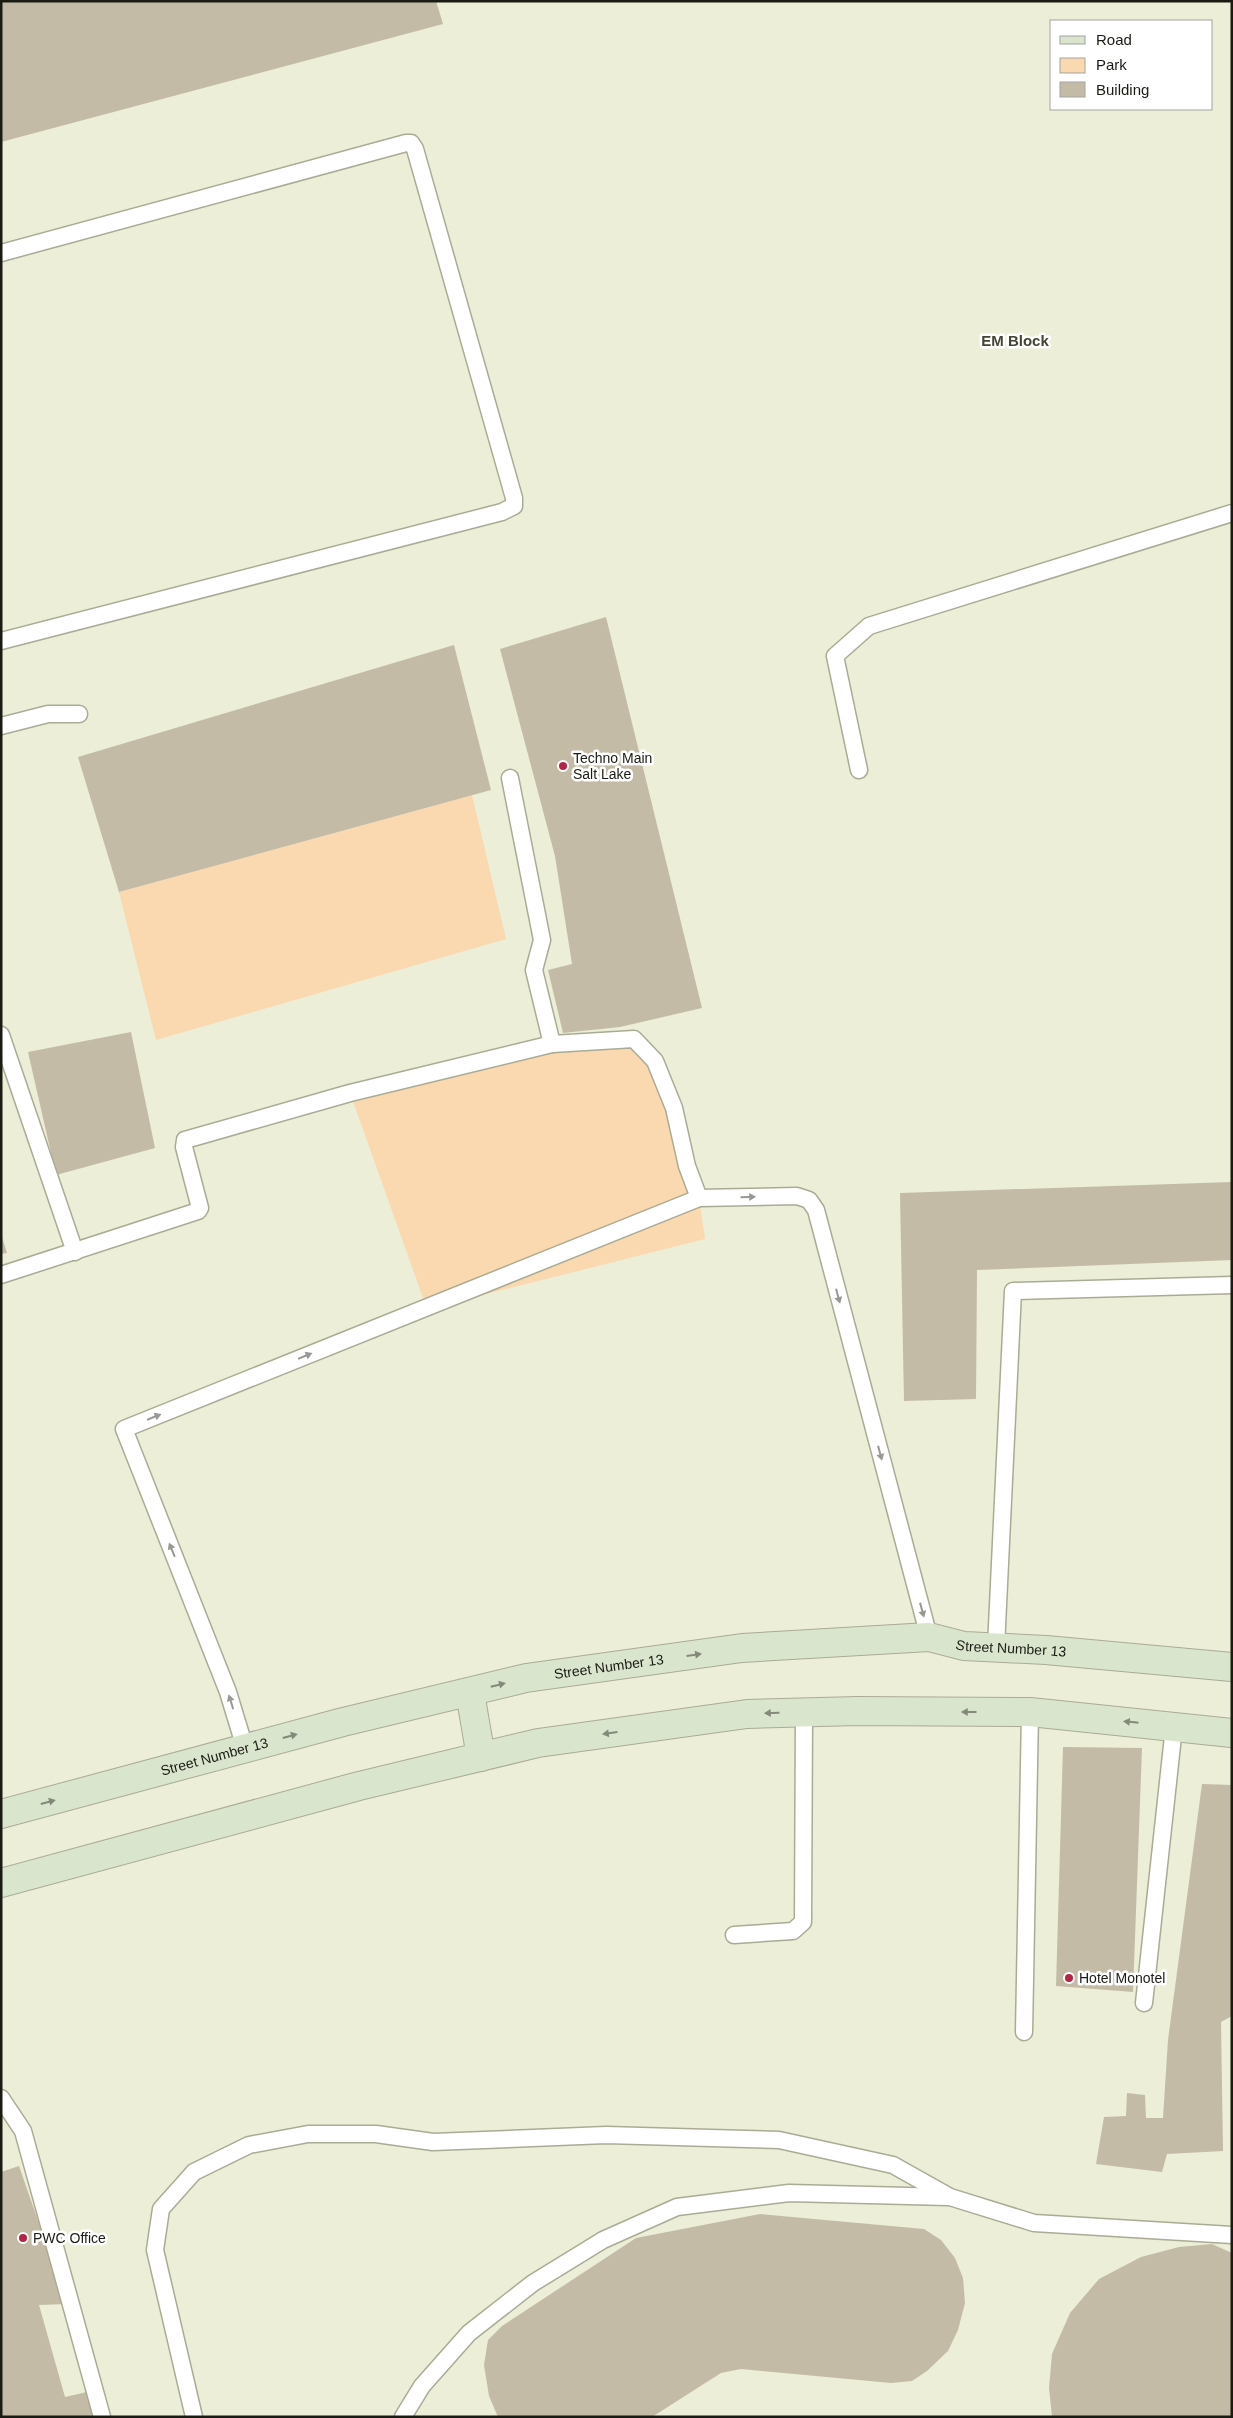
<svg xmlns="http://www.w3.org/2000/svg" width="1233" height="2418" font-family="Arial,sans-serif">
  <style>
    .green { fill: #fad8b0 }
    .building { fill: #c3bba6 }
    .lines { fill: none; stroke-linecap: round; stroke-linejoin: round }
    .service-casing { stroke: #aaab95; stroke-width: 19 }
    .secondary-casing { stroke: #aaab95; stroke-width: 30 }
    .service { stroke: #fff; stroke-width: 16 }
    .secondary { stroke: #dae5ce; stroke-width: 28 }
    .oneway { fill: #989895 }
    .oneway2 { fill: #848a7a }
    .poi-dot { fill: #b52347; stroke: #fff; stroke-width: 2 }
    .labels { text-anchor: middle; stroke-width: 5; stroke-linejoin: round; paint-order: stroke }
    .poi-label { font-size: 14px; fill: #1a1b13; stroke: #fff; text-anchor: start }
    .street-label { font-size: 14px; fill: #1a1b13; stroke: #fff }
    .neighbourhood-label { font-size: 15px; font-weight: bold; fill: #444532; stroke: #fff }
  </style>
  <rect width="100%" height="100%" fill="#eceed7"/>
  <g class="green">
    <polygon points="472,795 506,939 156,1040 119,892"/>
    <polygon points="634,1039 655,1061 699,1198 705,1239 427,1309 350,1093 552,1044"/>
  </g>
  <g class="building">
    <polygon points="1,1 436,1 443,24 1,142"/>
    <polygon points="606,617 702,1008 620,1027 563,1033 548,970 572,964 555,856 500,649"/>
    <polygon points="454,645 491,790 119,892 78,757"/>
    <polygon points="131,1032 155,1148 56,1175 28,1052"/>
    <polygon points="1232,1182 1232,1260 977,1270 976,1399 904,1401 900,1193"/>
    <polygon points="1,1234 7,1253 1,1254"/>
    <polygon points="1063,1747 1142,1748 1133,1992 1056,1986"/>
    <polygon points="1202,1784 1232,1785 1232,2016 1221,2022 1223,2151 1167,2154 1162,2172 1096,2164 1104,2117 1126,2116 1127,2093 1145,2095 1146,2118 1163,2118 1168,2040"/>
    <polygon points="19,2166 67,2304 39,2305 65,2397 87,2392 93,2417 1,2417 1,2172"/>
    <polygon points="760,2214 924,2229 941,2240 955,2258 963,2278 965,2303 958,2330 948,2351 927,2371 912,2381 891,2383 741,2369 721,2373 652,2417 498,2417 489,2396 484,2365 488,2340 502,2326 636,2238"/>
    <polygon points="1212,2244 1232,2253 1232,2417 1052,2417 1049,2388 1052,2354 1070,2313 1099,2279 1141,2257 1179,2247"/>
  </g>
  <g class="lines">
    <g class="service-casing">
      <g id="service">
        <polyline points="1,253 406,143 411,143 415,149 514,498 514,506 502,512 1,641"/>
        <polyline points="1,726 48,714 79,714"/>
        <polyline points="859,770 835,656 869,626 1232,513"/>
        <polyline points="510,778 542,940 534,970 552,1044"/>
        <polyline points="1,1035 75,1252"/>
        <polyline points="1,1275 198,1211 200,1208 184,1147 185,1140 350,1093 552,1044 634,1039 655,1061 674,1108 687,1166 699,1198"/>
        <polyline points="996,1647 1013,1291 1232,1285"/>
        <polyline points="245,1748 228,1692 124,1429 699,1198 797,1196 809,1200 816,1210 929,1637"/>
        <polyline points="734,1935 793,1931 803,1922 804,1712"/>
        <polyline points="1144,2003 1174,1727"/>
        <polyline points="1024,2032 1030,1712"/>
        <polyline points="1,2098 23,2131 102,2417"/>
        <polyline points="194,2417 155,2250 161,2209 194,2172 249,2145 308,2134 376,2134 433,2142 606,2135 779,2140 893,2165 950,2197 1034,2223 1232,2235"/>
        <polyline points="403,2417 422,2386 469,2333 533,2283 603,2240 677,2207 789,2193 948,2197"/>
      </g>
    </g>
    <g class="secondary-casing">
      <g id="secondary">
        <polyline points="470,1693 481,1757"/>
        <path id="s1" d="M 1,1814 L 343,1722 L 526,1678 L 742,1648 L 929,1637 L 964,1646 L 1046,1650 L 1232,1667"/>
        <polyline points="1,1883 359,1786 538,1743 747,1714 858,1711 1030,1712 1232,1733"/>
      </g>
    </g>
    <use href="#service" class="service"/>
    <use href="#secondary" class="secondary"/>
  </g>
  <defs><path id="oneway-solid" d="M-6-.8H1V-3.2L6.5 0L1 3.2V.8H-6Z" transform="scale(1.25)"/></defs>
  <g class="oneway">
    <use href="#oneway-solid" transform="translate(748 1197) rotate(-1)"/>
    <use href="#oneway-solid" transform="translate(838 1296) rotate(75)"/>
    <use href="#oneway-solid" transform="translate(305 1356) rotate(-22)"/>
    <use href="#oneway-solid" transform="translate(154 1417) rotate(-22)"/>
    <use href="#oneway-solid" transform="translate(880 1453) rotate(75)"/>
    <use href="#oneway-solid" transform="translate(172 1550) rotate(-112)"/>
    <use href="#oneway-solid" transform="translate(922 1610) rotate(75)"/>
    <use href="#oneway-solid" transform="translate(231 1702) rotate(-107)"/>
  </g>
  <g class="oneway2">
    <use href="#oneway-solid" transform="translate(694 1655) rotate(-8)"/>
    <use href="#oneway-solid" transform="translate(498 1685) rotate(-14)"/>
    <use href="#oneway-solid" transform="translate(969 1712) rotate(-180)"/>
    <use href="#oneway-solid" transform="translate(772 1713) rotate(178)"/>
    <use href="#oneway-solid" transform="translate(1131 1722) rotate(-174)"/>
    <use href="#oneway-solid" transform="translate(610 1733) rotate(172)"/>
    <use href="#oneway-solid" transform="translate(290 1736) rotate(-15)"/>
    <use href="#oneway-solid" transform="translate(48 1802) rotate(-15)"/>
  </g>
  <g class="poi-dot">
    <circle cx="563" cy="766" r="5"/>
    <circle cx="1069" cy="1978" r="5"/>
    <circle cx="23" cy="2238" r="5"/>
  </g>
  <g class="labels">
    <g class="poi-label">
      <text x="573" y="763">Techno Main<tspan x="573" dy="16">Salt Lake</tspan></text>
      <text x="1079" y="1983">Hotel Monotel</text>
      <text x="33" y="2243">PWC Office</text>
    </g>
    <g class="street-label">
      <text dy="5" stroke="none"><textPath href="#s1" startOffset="1031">Street Number 13</textPath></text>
      <text dy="5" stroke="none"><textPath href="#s1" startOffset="626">Street Number 13</textPath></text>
      <text dy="5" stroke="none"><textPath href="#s1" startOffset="221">Street Number 13</textPath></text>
    </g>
    <g class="neighbourhood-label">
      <text x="1015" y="346">EM Block</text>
    </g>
  </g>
  <rect width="1233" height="2418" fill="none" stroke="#1a1b13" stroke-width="5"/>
  <rect x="1050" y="20" width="162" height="90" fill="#ffffff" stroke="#a3a4a1"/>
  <rect x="1060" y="36" width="25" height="8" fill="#dae5ce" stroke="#a3a4a1"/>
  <text x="1096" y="45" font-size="15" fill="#1a1b13">Road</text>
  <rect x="1060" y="58" width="25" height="15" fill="#fad8b0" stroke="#a3a4a1"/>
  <text x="1096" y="70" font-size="15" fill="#1a1b13">Park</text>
  <rect x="1060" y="82" width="25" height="15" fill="#c3bba6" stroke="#a3a4a1"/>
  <text x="1096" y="95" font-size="15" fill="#1a1b13">Building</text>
</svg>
